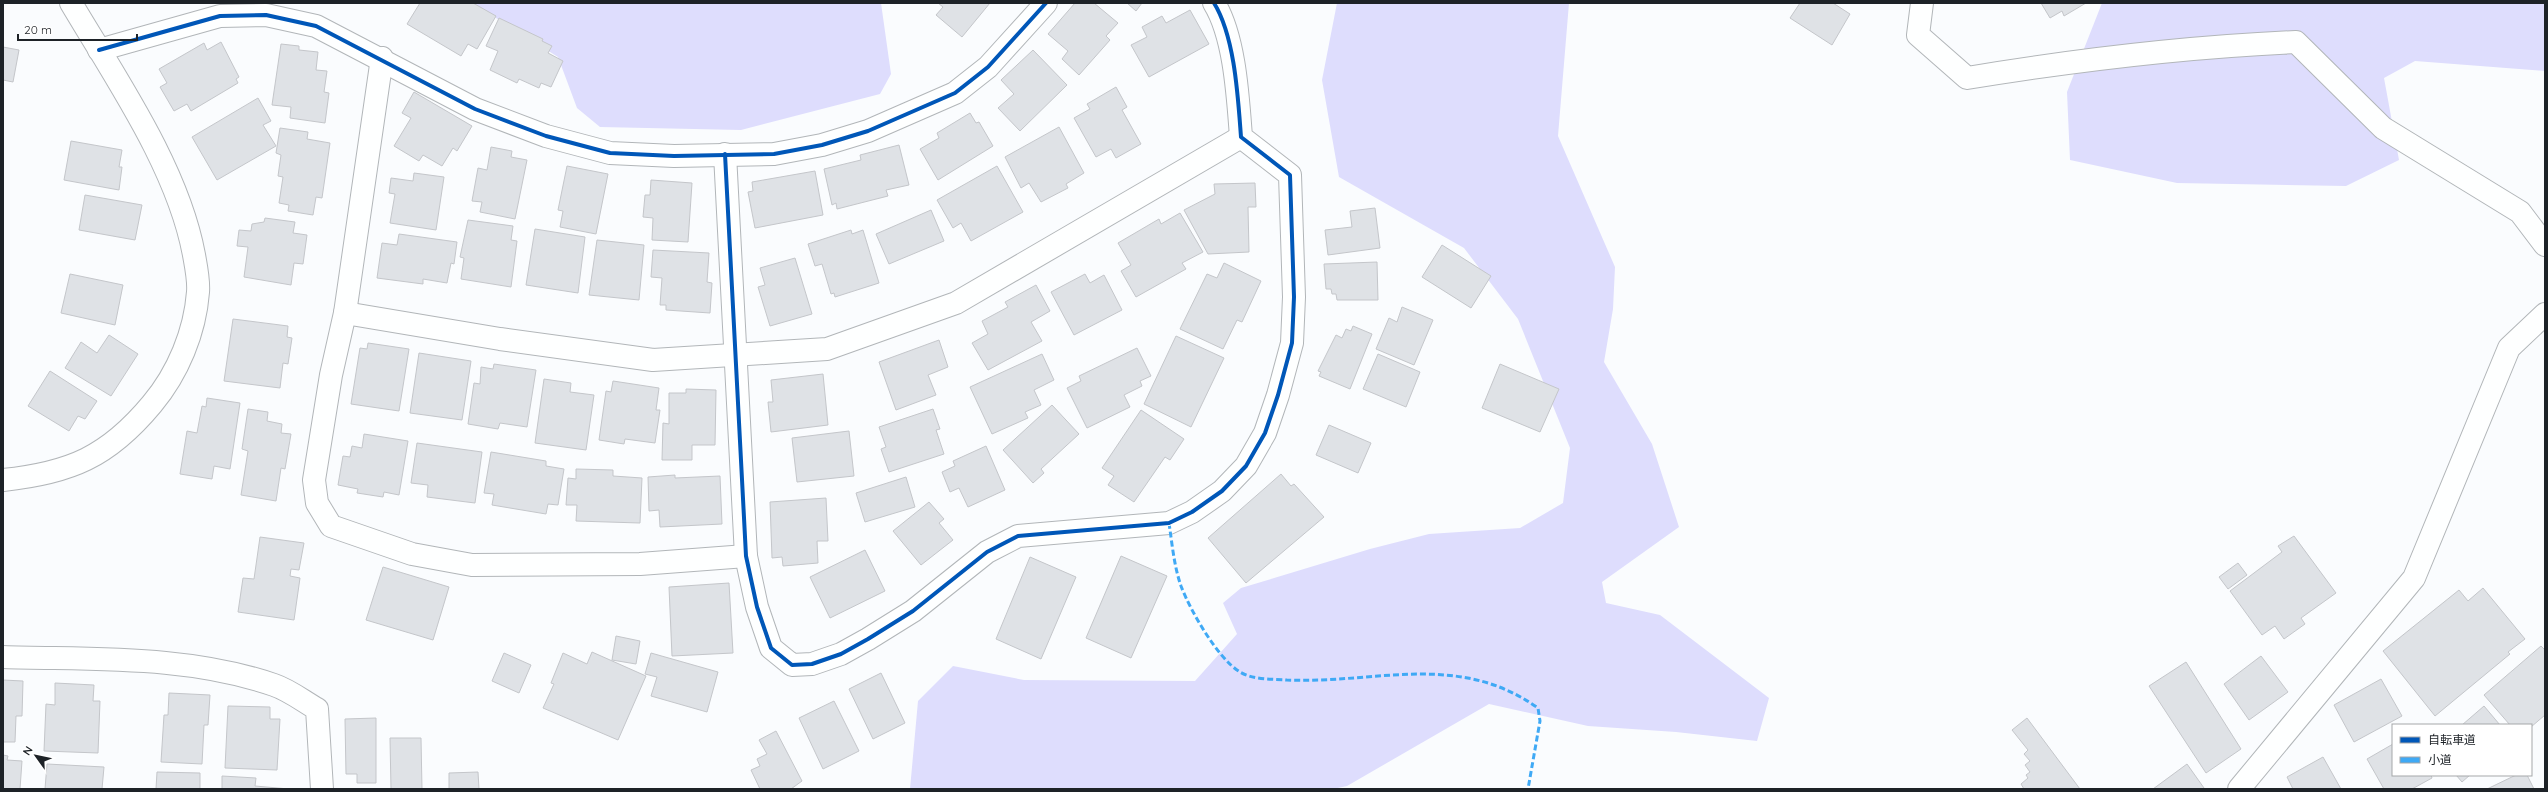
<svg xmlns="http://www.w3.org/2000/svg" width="2548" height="792" font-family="Quicksand,'Noto Sans JP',sans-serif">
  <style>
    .green { fill: #deddfd }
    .building { fill: #dfe2e6; stroke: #c4c6ca }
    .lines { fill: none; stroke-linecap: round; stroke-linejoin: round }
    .minor-casing { stroke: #b2b6b9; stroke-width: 24 }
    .minor { stroke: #feffff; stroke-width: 22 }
    .quiet { stroke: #3fa9f5; stroke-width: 3; stroke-dasharray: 6 3; stroke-linecap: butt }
    .cycleway-casing { stroke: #fff; stroke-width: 6 }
    .cycleway { stroke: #0057b8; stroke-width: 4 }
  </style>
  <rect width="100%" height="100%" fill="#fafcfe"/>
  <g class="green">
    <polygon points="472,3 881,3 891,74 880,94 741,130 600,127 577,108 558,57"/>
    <polygon points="1337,3 1569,3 1558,136 1615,267 1613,309 1604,362 1652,444 1679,527 1602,582 1606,603 1660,615 1769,698 1757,741 1676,732 1588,726 1489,704 1347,786 1333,789 910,789 918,701 953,666 1024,680 1195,681 1237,634 1223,603 1241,588 1370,549 1429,534 1520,528 1563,503 1570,448 1518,319 1464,248 1339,177 1322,80"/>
    <polygon points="2102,3 2545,3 2545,71 2415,61 2384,78 2399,160 2346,186 2177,183 2070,160 2067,92"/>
  </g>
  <g class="building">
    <polygon points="420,3 473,3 496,16 477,49 468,44 461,56 407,24"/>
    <polygon points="938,3 990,3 962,37 936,15 943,7"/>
    <polygon points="1075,3 1094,3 1118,23 1106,36 1110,40 1079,75 1062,59 1068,51 1048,34"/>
    <polygon points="1127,3 1142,3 1136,11"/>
    <polygon points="1800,3 1833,3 1850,14 1832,45 1790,18"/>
    <polygon points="2041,3 2086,3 2064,16 2062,11 2050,18"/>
    <polygon points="1190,10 1209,44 1149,77 1131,45 1147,37 1142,27 1162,16 1166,23"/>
    <polygon points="499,18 543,39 542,41 552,46 548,53 563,61 551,87 541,83 539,88 519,79 517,83 490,70 498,51 486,46"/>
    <polygon points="221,42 239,77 236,79 238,83 191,111 187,104 174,111 160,87 167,83 159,69 204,43 207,50"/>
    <polygon points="281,44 299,46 299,50 318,52 316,70 327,71 324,92 329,93 325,123 290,118 291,107 272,105"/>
    <polygon points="3,47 19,50 13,82 3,80"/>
    <polygon points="1033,50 1067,85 1020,131 998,108 1014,94 1001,80"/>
    <polygon points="1116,87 1127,107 1122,110 1141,144 1116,158 1111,149 1096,157 1074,118 1090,109 1087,104"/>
    <polygon points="414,92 472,126 457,151 453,148 442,166 423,155 419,161 394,146 411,118 402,113"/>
    <polygon points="258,98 271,121 263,125 276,146 217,180 192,137"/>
    <polygon points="970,113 976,123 979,122 993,146 938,180 920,149 939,138 937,133"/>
    <polygon points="1059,127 1084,173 1066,184 1068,188 1041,202 1029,183 1021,188 1005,157"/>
    <polygon points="280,128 308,132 307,139 330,143 322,198 316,197 313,215 288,211 289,205 279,203 283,177 278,176 281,155 276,153"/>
    <polygon points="71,141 122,150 119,167 122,167 119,190 64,180"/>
    <polygon points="899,145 909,185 886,190 888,196 837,209 836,203 832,205 824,169 861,160 860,155"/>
    <polygon points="491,147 512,151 511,157 527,160 515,219 480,212 482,202 472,201 478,168 487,170"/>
    <polygon points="567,166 608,174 596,234 560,227 563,211 558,210"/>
    <polygon points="997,166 1023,212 971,241 961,223 953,228 937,200"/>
    <polygon points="815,171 823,215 755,228 748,192 753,191 752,182"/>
    <polygon points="414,173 444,177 436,230 390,223 395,194 389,193 391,178 413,181"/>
    <polygon points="651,180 692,183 688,242 652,240 653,218 643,217 645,195 650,195"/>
    <polygon points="1255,183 1256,207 1248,207 1249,252 1208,254 1184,210 1215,194 1214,184"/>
    <polygon points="85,195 142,205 135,240 79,230"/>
    <polygon points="1375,208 1380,248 1328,255 1325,230 1352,227 1350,211"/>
    <polygon points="931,210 944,241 889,264 876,234"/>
    <polygon points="1180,213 1203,252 1182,263 1186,269 1136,297 1121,271 1131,265 1118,243 1159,219 1161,224"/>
    <polygon points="265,218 295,222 293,233 307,235 303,264 294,263 291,285 244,277 248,247 237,246 239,230 251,231 252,224 264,222"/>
    <polygon points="468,220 513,226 511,240 517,241 511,287 461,279 464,258 460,257"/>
    <polygon points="535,229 585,237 578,293 526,285"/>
    <polygon points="851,230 852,234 863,230 879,283 835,297 834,293 831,294 822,264 815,266 808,244"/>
    <polygon points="399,234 457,242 454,264 451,263 447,283 423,279 423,284 377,278 382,243 397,245"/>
    <polygon points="597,240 644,245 639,300 589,295"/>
    <polygon points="1442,245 1491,276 1471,308 1422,277"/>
    <polygon points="653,250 709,253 707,282 712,283 710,313 666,310 666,305 660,305 662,278 651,277"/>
    <polygon points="795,258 812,314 770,326 758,287 765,285 760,268"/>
    <polygon points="1377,262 1378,300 1337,300 1336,294 1332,294 1331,289 1326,289 1324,264"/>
    <polygon points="1224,263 1261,281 1242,322 1237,320 1223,349 1180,329 1207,274 1217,278"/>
    <polygon points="70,274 123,285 115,325 61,313"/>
    <polygon points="1085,274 1090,283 1104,275 1122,310 1074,335 1051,292"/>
    <polygon points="1036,285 1050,311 1031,322 1042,341 988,370 972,343 988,334 982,321 1008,307 1005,302"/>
    <polygon points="1402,307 1433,320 1414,365 1376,349 1389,318 1397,322"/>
    <polygon points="233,319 288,326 287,337 292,338 288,364 283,363 280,388 224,381"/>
    <polygon points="1353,326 1372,334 1350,389 1319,376 1321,372 1318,371 1336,335 1342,338 1346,329 1351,331"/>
    <polygon points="109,335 138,354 111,396 65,368 81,342 97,353"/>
    <polygon points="1176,336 1224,358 1191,427 1144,404"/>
    <polygon points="939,340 948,367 928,375 936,395 896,410 879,362"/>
    <polygon points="368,343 409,349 399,411 351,404 360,348 367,349"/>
    <polygon points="1137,348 1151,376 1140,381 1142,386 1124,395 1130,407 1087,428 1067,388 1081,381 1079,376"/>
    <polygon points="419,353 471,361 462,420 410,413"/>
    <polygon points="1042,354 1054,380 1034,390 1041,405 1025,412 1028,418 992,434 970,387"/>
    <polygon points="1378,354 1420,372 1406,407 1363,389"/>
    <polygon points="494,364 536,370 527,427 500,423 498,429 468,424 474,383 480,384 481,367 493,369"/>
    <polygon points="1500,364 1559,389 1540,432 1482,408"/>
    <polygon points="50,371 97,401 85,419 78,416 69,431 28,406"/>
    <polygon points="823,374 828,425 771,432 768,402 773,402 771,380"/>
    <polygon points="544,379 571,383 570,392 594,395 586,450 535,443"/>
    <polygon points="613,381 659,388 656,410 660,410 655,443 625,439 624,444 599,440 606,391 611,392"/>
    <polygon points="686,389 716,390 715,445 692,445 692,460 662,460 663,423 669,424 669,393 686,393"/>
    <polygon points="207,398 240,403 230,469 214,466 212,479 180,474 187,431 197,433 202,406 206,407"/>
    <polygon points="1052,405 1079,434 1041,469 1044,473 1033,483 1003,450"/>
    <polygon points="248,409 268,412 267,421 282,424 281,433 291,434 285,469 281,468 276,501 241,495 248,451 242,449"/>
    <polygon points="933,409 940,429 936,430 944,454 889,472 881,449 886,447 879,427"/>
    <polygon points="1141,410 1184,439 1170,460 1165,457 1134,502 1108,485 1114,476 1102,468"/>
    <polygon points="1329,425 1371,443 1358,473 1316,455"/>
    <polygon points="849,431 854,476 797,482 792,438"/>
    <polygon points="364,434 408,441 399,495 384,492 383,497 357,493 358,489 338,485 343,456 350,457 352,446 362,448"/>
    <polygon points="417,443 482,452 475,503 427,497 428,485 411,483"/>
    <polygon points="986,446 1005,490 968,507 959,488 950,492 942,472 955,466 953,461"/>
    <polygon points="491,452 546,461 546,466 564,469 558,505 548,504 546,514 492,505 494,494 484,493"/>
    <polygon points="576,469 613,470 613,476 642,478 640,523 576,521 577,505 566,505 568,478 576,479"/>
    <polygon points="1281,474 1291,486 1294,484 1324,517 1246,583 1208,538"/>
    <polygon points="675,475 675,478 720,476 722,524 660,527 659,510 649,511 648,477"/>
    <polygon points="906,477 915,507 865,522 856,493"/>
    <polygon points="826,498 828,541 817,541 818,563 783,566 782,557 772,558 770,502"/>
    <polygon points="929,502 944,519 939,523 953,540 921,565 893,531"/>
    <polygon points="2294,536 2336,593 2301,618 2305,624 2284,639 2275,626 2262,635 2230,591 2282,552 2278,546"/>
    <polygon points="260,537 304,543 299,570 291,569 290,576 300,578 294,620 238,612 243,578 254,579"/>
    <polygon points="865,550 885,591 830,618 810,577"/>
    <polygon points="1121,556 1167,576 1131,658 1086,638"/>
    <polygon points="1030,557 1076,577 1041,659 996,639"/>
    <polygon points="2238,563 2247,575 2228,589 2219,577"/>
    <polygon points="383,567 449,587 433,640 366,620"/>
    <polygon points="729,583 733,653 672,656 669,587"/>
    <polygon points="2483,588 2525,639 2508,652 2510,654 2435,716 2383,651 2459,590 2468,601"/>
    <polygon points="616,636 640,641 636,664 612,660"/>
    <polygon points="2541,646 2545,650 2545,715 2531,727 2510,725 2484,695"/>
    <polygon points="592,652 646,676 618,740 543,708 554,684 551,683 563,653 587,664"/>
    <polygon points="504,653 531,665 519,693 492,681"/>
    <polygon points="651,653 718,672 707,712 651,696 657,677 645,674"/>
    <polygon points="2261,656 2288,692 2249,720 2224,684"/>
    <polygon points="2186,662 2241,749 2206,773 2149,686"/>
    <polygon points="881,673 905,723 873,739 849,689"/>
    <polygon points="2381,679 2402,716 2354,742 2334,705"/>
    <polygon points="3,680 23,681 22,716 16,716 15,742 3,742"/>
    <polygon points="55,683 94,685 93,701 100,701 98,753 44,751 46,704 55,705"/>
    <polygon points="169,693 210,695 208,725 204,725 202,764 161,762 164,715 168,715"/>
    <polygon points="834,701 859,751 823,769 799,718"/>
    <polygon points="228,706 270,707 270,719 280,719 277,770 225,768"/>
    <polygon points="2484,706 2500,725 2462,725"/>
    <polygon points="376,718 376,783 357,783 357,774 346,774 345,719"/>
    <polygon points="2027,718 2080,789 2024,789 2021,784 2028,778 2026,775 2030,772 2025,765 2030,761 2024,754 2028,750 2012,730"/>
    <polygon points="776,731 802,781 791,789 760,789 751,770 760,766 757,759 767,754 759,740"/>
    <polygon points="390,738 421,738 422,789 391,789"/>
    <polygon points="2393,744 2393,775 2431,775 2432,778 2412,789 2384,789 2367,759"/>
    <polygon points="3,755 8,756 7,760 22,761 20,789 3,789"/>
    <polygon points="2323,757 2341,789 2293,789 2287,777"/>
    <polygon points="47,764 104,767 102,789 45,789"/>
    <polygon points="2187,764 2204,788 2203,789 2153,789"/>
    <polygon points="157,772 200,773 200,789 156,789"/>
    <polygon points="478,772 479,789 449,789 449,773"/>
    <polygon points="2456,775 2470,775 2462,782"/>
    <polygon points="2516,775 2527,775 2534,789 2487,789"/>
    <polygon points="222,776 256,778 255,786 289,789 222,789"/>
  </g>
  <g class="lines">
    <g class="minor-casing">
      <g id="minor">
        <path d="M 1922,3 L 1918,35 L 1967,78 C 2076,60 2185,47 2296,42 L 2383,128 L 2520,212 L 2545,245"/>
        <polyline points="99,50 220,16 266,15 316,26 475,109 546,136 610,153 674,156 774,154 822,145 868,131 955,93 988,67 1046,3"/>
        <polyline points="382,58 345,313 331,375 314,480 317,503 331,526 412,554 472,565 640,564 746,556"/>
        <path d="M 725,154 L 746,556 L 757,607 L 771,648 L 792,665 L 812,664 L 841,654 L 868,639 L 913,611 L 987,552 L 1018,536 L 1169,523 L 1192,512 L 1222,491 L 1246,466 L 1265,433 L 1278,395 L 1292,343 L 1294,297 L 1290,175 L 1241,137 C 1238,98 1235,37 1214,3"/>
        <polyline points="345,313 500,339 653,360 827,349 956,303 1241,137"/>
        <path d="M 3,480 C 70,473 108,457 152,404 C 178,373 195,332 198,292 C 199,280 196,266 194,255 C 178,168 116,79 71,3"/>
        <path d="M 3,657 C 94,660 187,655 274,685 C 289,690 303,701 317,709 L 322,789"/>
        <polyline points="2239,789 2414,578 2509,348 2545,314"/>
      </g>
    </g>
    <use href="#minor" class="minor"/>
    <path class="quiet" d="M 1169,523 C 1172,543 1174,566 1181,586 C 1190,610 1218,659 1240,672 C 1253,680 1273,679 1287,680 C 1376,684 1458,651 1538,708 L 1540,721 L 1528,789"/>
    <g class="cycleway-casing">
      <g id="cycleway">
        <polyline points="99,50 220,16 266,15 316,26 475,109 546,136 610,153 674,156 774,154 822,145 868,131 955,93 988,67 1046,3"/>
        <path d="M 725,154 L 746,556 L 757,607 L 771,648 L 792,665 L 812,664 L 841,654 L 868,639 L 913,611 L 987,552 L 1018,536 L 1169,523 L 1192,512 L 1222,491 L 1246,466 L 1265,433 L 1278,395 L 1292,343 L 1294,297 L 1290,175 L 1241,137 C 1238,98 1235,37 1214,3"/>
      </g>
    </g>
    <use href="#cycleway" class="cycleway"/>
  </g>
  <rect width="2548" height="792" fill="none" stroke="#1d2227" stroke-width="8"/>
  <rect x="2392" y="724" width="140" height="52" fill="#ffffff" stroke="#a5a7a9"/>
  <rect x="2400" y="737" width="20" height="6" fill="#0057b8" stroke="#a5a7a9"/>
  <text x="2428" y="744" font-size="12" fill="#1d2227">自転車道</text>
  <rect x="2400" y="757" width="20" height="6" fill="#3fa9f5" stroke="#a5a7a9"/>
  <text x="2428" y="764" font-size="12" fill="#1d2227">小道</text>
  <g transform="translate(36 756) rotate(303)" stroke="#ffffff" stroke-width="3" paint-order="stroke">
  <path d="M0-3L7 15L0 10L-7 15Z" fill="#1d2227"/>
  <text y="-6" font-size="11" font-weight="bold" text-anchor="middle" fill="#1d2227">N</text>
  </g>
  <path d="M18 34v6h119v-6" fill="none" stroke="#1d2227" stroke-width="2"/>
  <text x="24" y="34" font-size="12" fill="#1d2227" stroke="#ffffff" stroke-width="3" paint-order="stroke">20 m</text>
</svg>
